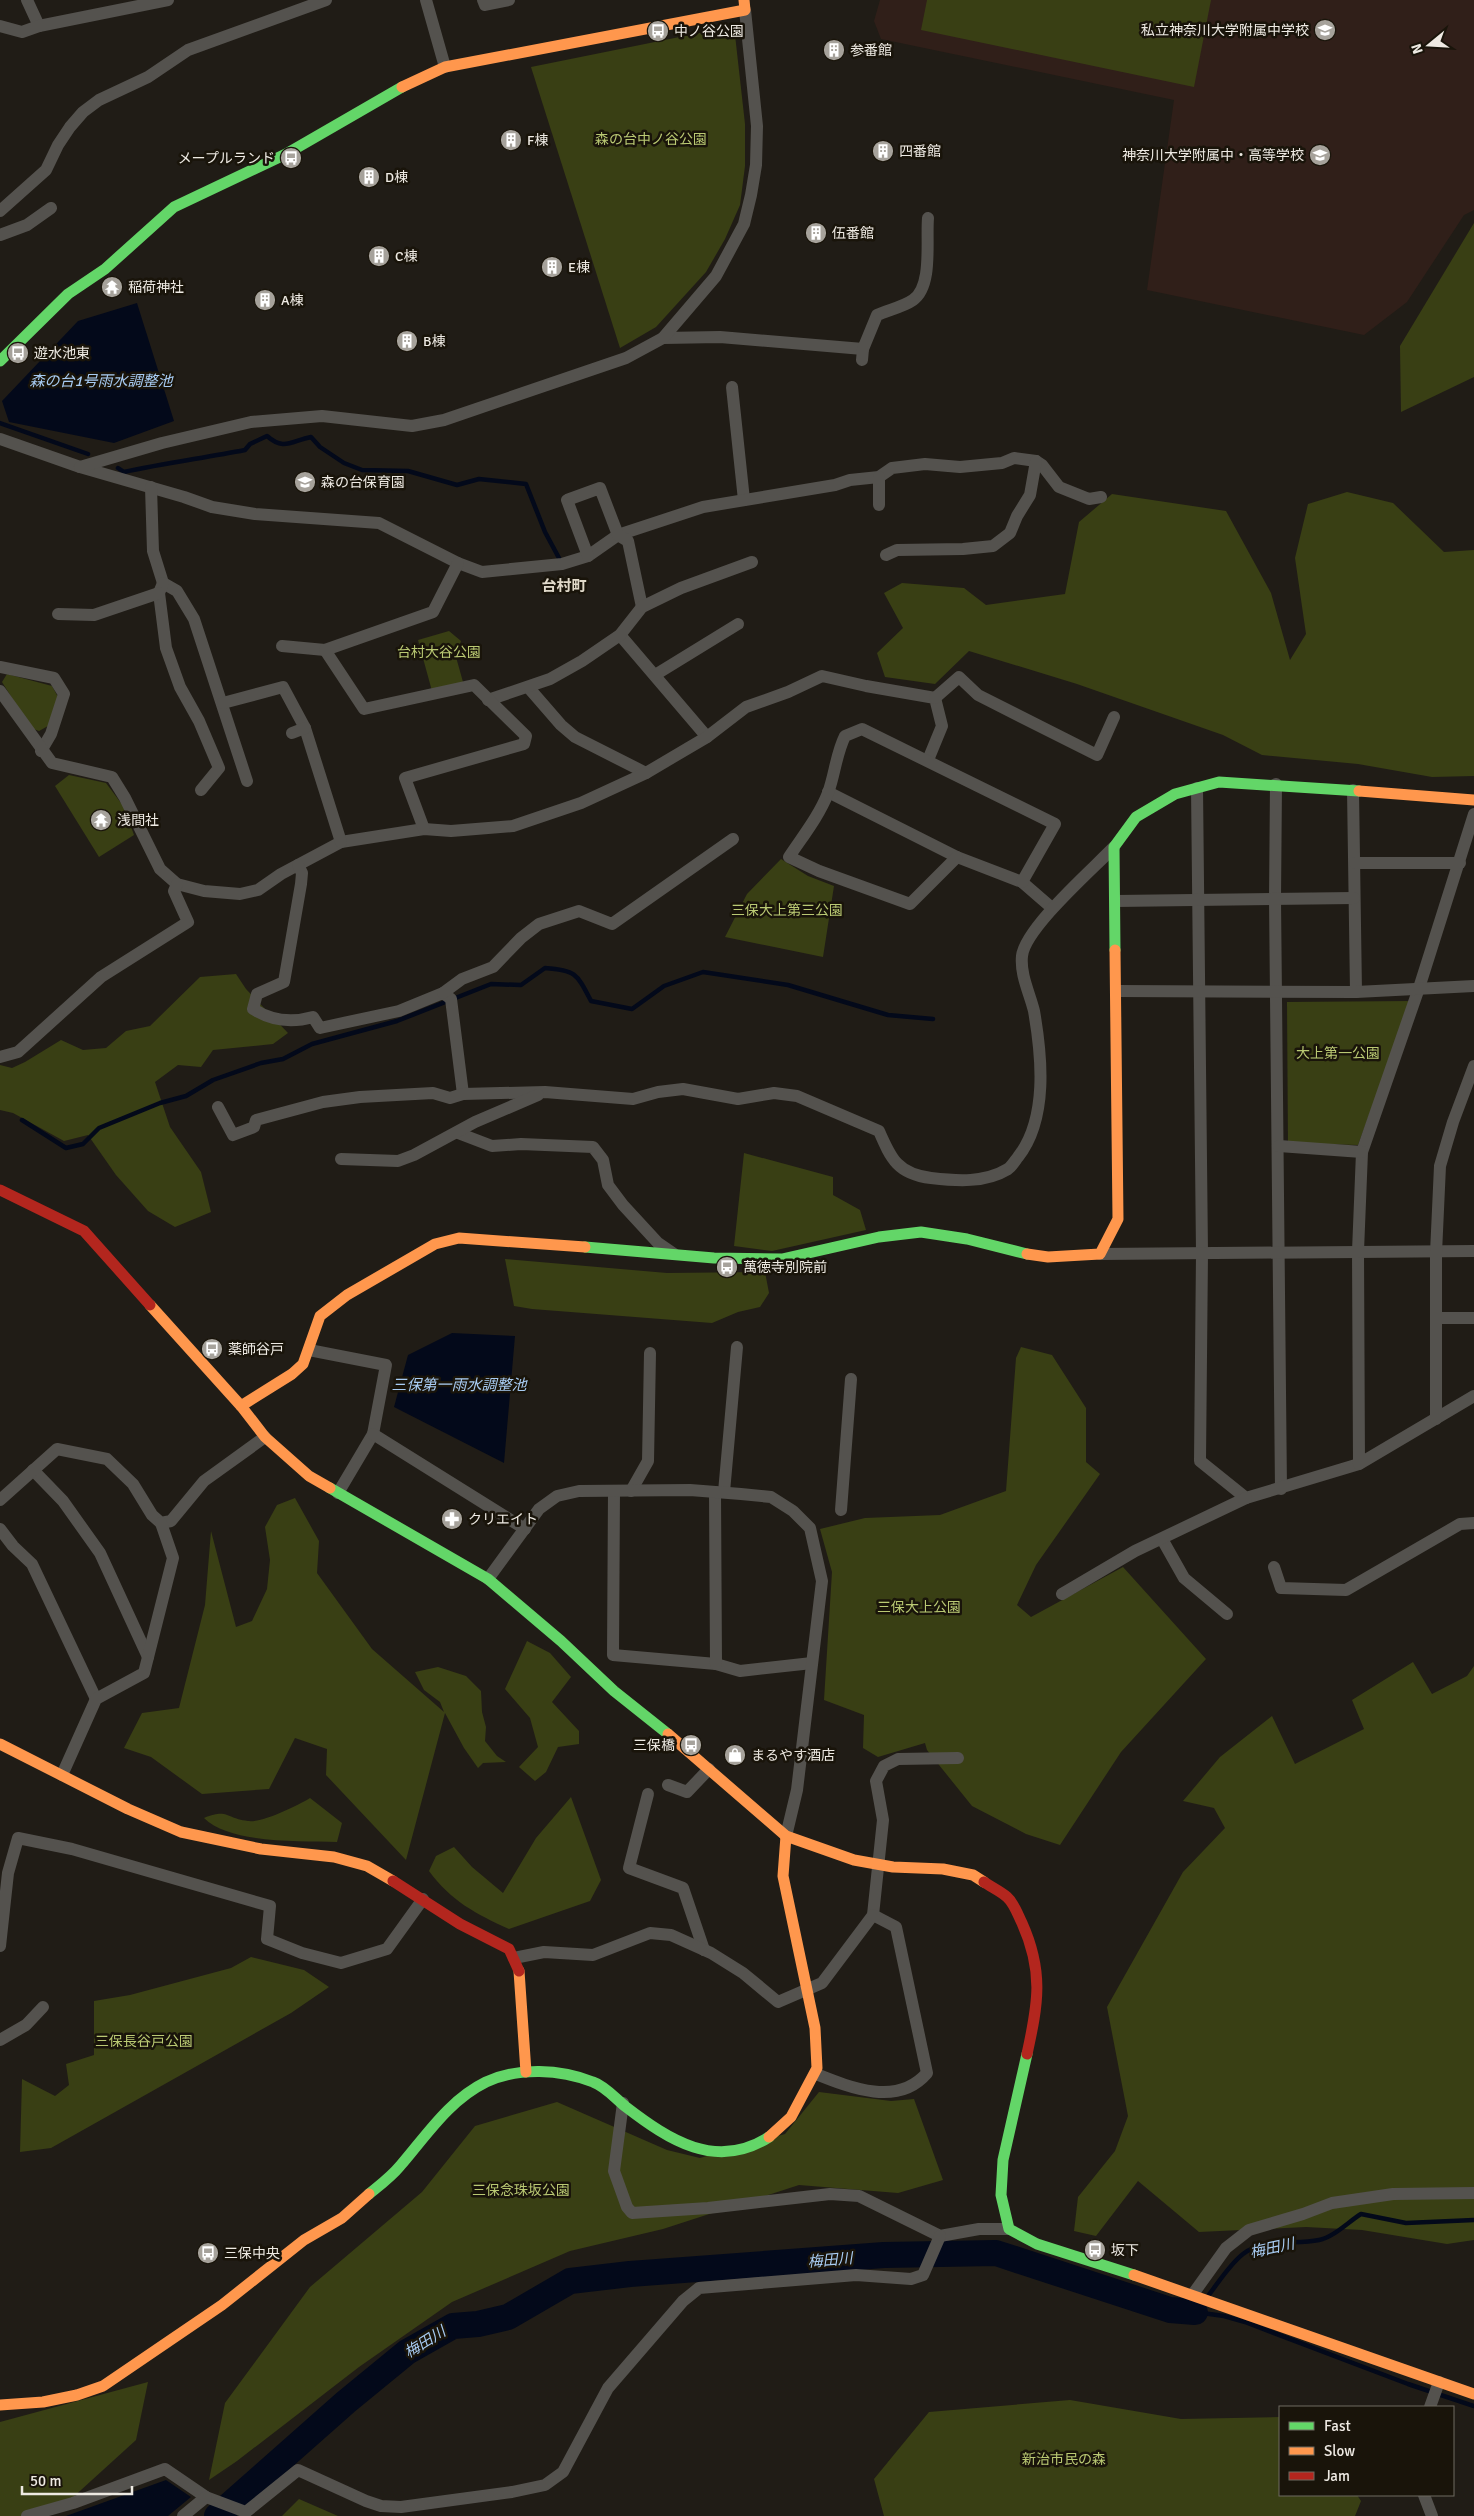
<svg xmlns="http://www.w3.org/2000/svg" width="1474" height="2516" font-family="Signika,'Noto Sans JP',sans-serif">
  <style>
    .education { fill: #301f19 }
    .green { fill: #393f14 }
    .water { fill: #03091a }
    .lines { fill: none; stroke-linecap: round; stroke-linejoin: round }
    .stream { stroke: #03091a; stroke-width: 4.5 }
    .river { stroke: #03091a; stroke-width: 26 }
    .street { stroke: #54524e; stroke-width: 12 }
    .fast { stroke: #63d668; stroke-width: 11 }
    .slow { stroke: #ff974d; stroke-width: 11 }
    .jam { stroke: #b3261e; stroke-width: 11 }
    .labels { text-anchor: middle; stroke-width: 5; stroke-linejoin: round; paint-order: stroke }
    .poi-label { font-size: 14px; fill: #eeeae3; stroke: #19140a; text-anchor: start }
    .park-label { font-size: 14px; fill: #bac973; stroke: #19140a }
    .water-label { font-size: 15px; font-style: italic; fill: #a8ccf3; stroke: #19140a }
    .neighbourhood-label { font-size: 15px; font-weight: bold; fill: #e0d9ca; stroke: #19140a }
  </style>
  <rect width="100%" height="100%" fill="#201c16"/>
  <polygon class="education" points="880,0 1474,0 1474,210 1464,215 1407,302 1364,335 1147,290 1174,100 881,39 874,21"/>
  <g class="green">
    <polygon points="927,0 1211,0 1194,87 921,30"/>
    <polygon points="734,26 745,124 745,166 740,205 725,239 706,272 656,327 620,348 531,67"/>
    <polygon points="1474,223 1474,377 1401,412 1400,346"/>
    <polygon points="1347,492 1393,503 1444,552 1474,550 1474,776 1432,777 1358,764 1262,755 1223,735 1077,684 969,651 935,684 885,677 877,653 903,628 884,593 902,583 964,588 986,605 1065,594 1079,522 1112,494 1226,511 1271,593 1290,660 1306,634 1295,558 1308,504"/>
    <polygon points="449,631 461,641 456,657 463,682 432,691 418,640"/>
    <polygon points="7,674 52,686 58,697 48,726 39,731 31,728 2,682"/>
    <polygon points="69,775 106,783 124,807 134,835 99,857 55,786"/>
    <polygon points="781,859 808,876 834,886 823,957 725,937 747,894"/>
    <polygon points="236,974 246,989 288,1033 273,1044 213,1050 201,1067 178,1065 155,1082 170,1127 201,1172 211,1212 175,1227 148,1211 116,1175 88,1135 64,1141 13,1113 0,1110 0,1065 12,1068 25,1062 61,1040 83,1050 106,1048 126,1031 150,1026 200,977"/>
    <polygon points="1411,1001 1358,1145 1288,1143 1287,1002"/>
    <polygon points="744,1153 833,1177 833,1195 860,1210 866,1230 772,1251 734,1246"/>
    <polygon points="505,1259 667,1273 765,1272 769,1293 760,1307 738,1312 712,1323 532,1309 514,1306"/>
    <polygon points="1021,1347 1052,1355 1086,1408 1086,1462 1100,1474 1036,1565 1017,1605 1031,1617 1123,1567 1206,1659 1121,1752 1060,1845 1026,1834 972,1806 927,1750 925,1743 878,1757 863,1748 864,1715 824,1700 832,1572 820,1529 865,1518 940,1515 1006,1491 1016,1358"/>
    <polygon points="295,1498 319,1541 317,1573 372,1649 444,1712 440,1702 424,1690 415,1672 438,1667 466,1676 481,1691 482,1712 486,1727 485,1741 497,1756 506,1762 483,1763 478,1768 464,1748 445,1713 406,1860 326,1775 327,1749 295,1738 269,1789 202,1794 151,1757 124,1748 142,1713 179,1708 205,1605 211,1531 236,1627 252,1621 267,1589 270,1560 265,1527 277,1505"/>
    <polygon points="527,1641 550,1653 571,1677 552,1702 579,1731 579,1744 558,1747 546,1772 535,1781 519,1767 538,1747 530,1718 505,1689"/>
    <polygon points="1413,1662 1432,1694 1467,1676 1474,1666 1474,2240 1447,2244 1362,2230 1306,2227 1199,2232 1138,2181 1096,2236 1074,2231 1078,2197 1115,2151 1128,2116 1107,2007 1183,1872 1225,1828 1214,1808 1183,1801 1220,1757 1272,1716 1295,1764 1364,1729 1352,1700"/>
    <path d="M 571,1797 L 601,1880 L 590,1901 L 509,1929 C 476,1914 451,1901 429,1871 L 436,1856 L 454,1847 L 472,1867 L 503,1893 L 536,1838 Z"/>
    <path d="M 310,1798 L 342,1823 L 337,1842 C 300,1841 230,1844 204,1818 C 229,1808 226,1819 248,1821 C 262,1823 297,1806 310,1798 Z"/>
    <polygon points="251,1957 304,1970 329,1987 291,2013 51,2148 20,2152 22,2079 55,2096 69,2085 66,2064 94,2055 94,2001 130,1995 231,1968"/>
    <polygon points="819,2092 891,2101 914,2099 943,2180 898,2193 799,2185 663,2229 570,2251 452,2302 359,2367 237,2461 209,2480 225,2403 310,2287 422,2192 475,2126 557,2102 667,2150 700,2158 785,2134"/>
    <polygon points="148,2382 136,2440 70,2500 27,2516 0,2516 0,2422"/>
    <polygon points="1070,2400 1181,2419 1280,2417 1280,2495 1357,2495 1361,2501 1355,2516 884,2516 874,2479 929,2412"/>
    <polygon points="299,2499 338,2516 282,2516"/>
  </g>
  <g class="water">
    <polygon points="137,303 174,421 114,443 9,422 2,401 78,321"/>
    <polygon points="452,1333 515,1336 504,1463 394,1407 408,1355"/>
    <polygon points="166,2480 191,2497 168,2516 66,2516"/>
  </g>
  <g class="lines">
    <g class="stream">
      <polyline points="0,423 88,454"/>
      <path d="M 118,468 L 124,472 C 165,463 204,458 245,450 L 250,444 L 267,436 C 284,451 291,441 311,437 L 320,447 L 344,463 L 362,470 L 408,471 L 457,485 L 479,479 L 526,484 L 545,532 L 559,558"/>
      <path d="M 22,1120 L 66,1148 L 83,1144 L 99,1128 L 160,1103 L 186,1096 L 213,1080 L 261,1063 L 283,1059 L 312,1044 L 397,1021 L 491,984 L 521,985 L 545,968 C 576,970 577,974 591,1001 L 632,1009 L 664,986 L 703,972 L 788,985 L 888,1015 L 933,1019"/>
      <path d="M 1208,2296 C 1218,2283 1230,2264 1243,2254 C 1263,2238 1295,2245 1319,2240 C 1334,2237 1348,2222 1361,2214 L 1406,2223 L 1474,2220"/>
      <polyline points="1195,2312 1204,2302"/>
      <polyline points="1195,2312 1224,2316 1245,2322 1408,2384 1474,2406"/>
    </g>
    <polyline class="river" points="217,2516 346,2402 407,2352 453,2326 478,2324 508,2317 570,2281 630,2274 884,2255 996,2253 1170,2310 1195,2312"/>
    <g class="street">
      <polyline points="27,0 39,26"/>
      <polyline points="426,0 445,67"/>
      <polyline points="483,0 485,5 509,0"/>
      <polyline points="0,26 22,32 39,26 168,0"/>
      <polyline points="0,211 46,170 58,145 70,127 83,112 99,100 148,77 188,50 326,0"/>
      <polyline points="0,235 27,225 51,208"/>
      <polyline points="663,338 720,337 863,349"/>
      <path d="M 862,360 L 863,349 L 877,315 C 888,310 903,307 913,300 C 933,286 926,241 928,218"/>
      <polyline points="732,387 744,500"/>
      <polyline points="0,439 80,467 184,497 212,507 255,514 379,523 458,563 482,572 562,564 588,556 618,535 703,507 835,485 850,480 879,477 892,468 925,464 960,467 1002,463 1014,458 1036,461 1042,465 1059,487 1089,499 1101,497"/>
      <polyline points="80,467 162,443 251,422 322,416 412,426 444,420 626,358 663,338 716,276 744,224 751,195 756,165 757,126 745,10"/>
      <polyline points="879,477 879,505"/>
      <polyline points="151,487 153,551 163,583 177,591 194,619 247,781"/>
      <polyline points="886,555 897,550 963,549 993,546 1010,533 1017,516 1030,495 1036,461"/>
      <polyline points="588,556 567,500 600,488 618,535 628,541 642,607"/>
      <polyline points="163,583 159,593 166,648 180,687 199,721 219,768 201,790"/>
      <polyline points="58,614 94,615 159,593"/>
      <polyline points="620,635 707,737"/>
      <polyline points="282,646 325,650"/>
      <polyline points="0,667 54,678 64,694 51,734 41,751"/>
      <polyline points="655,675 738,624"/>
      <polyline points="528,687 561,725 575,737 646,773"/>
      <polyline points="0,691 52,763 112,777 125,798 160,869 177,884 204,891 240,894 258,890 281,874 341,842 424,829 451,831 513,826 581,803 646,773 707,737 746,707 788,692 822,676 866,686 935,698 942,726 928,760"/>
      <polyline points="935,698 959,677 978,695 1097,755 1114,717"/>
      <polyline points="488,700 550,679 582,661 620,635 642,607 681,588 752,562"/>
      <polyline points="223,703 283,687 305,728 341,842"/>
      <polyline points="292,733 305,728"/>
      <polyline points="1276,784 1275,899 1281,1489"/>
      <polyline points="1197,788 1202,1253 1200,1461 1246,1498 1359,1464"/>
      <polyline points="1353,790 1356,992"/>
      <polyline points="828,792 957,857 1022,882 1052,908"/>
      <polyline points="1474,814 1419,988 1362,1152 1358,1251 1359,1464 1474,1396"/>
      <polyline points="424,829 405,778 524,744 526,736 474,685 364,709 325,650 433,612 458,563"/>
      <path d="M 957,857 L 910,904 L 819,871 L 789,857 C 803,836 819,816 828,793 C 835,774 836,754 845,736 L 862,729 L 1055,824 L 1022,882"/>
      <polyline points="1355,863 1460,863"/>
      <path d="M 298,865 L 302,873 L 301,884 L 284,982 L 257,994 L 253,1009 C 272,1021 292,1023 313,1017 L 320,1028 L 399,1011 L 443,993 L 451,999 L 463,1094"/>
      <polyline points="1116,901 1354,898"/>
      <polyline points="1117,991 1356,992 1474,986"/>
      <polyline points="443,993 462,979 493,967 521,938 539,924 579,911 612,924 733,839"/>
      <polyline points="0,1057 18,1052 101,977 188,922 174,891 177,884"/>
      <path d="M 218,1107 L 233,1135 L 254,1127 L 256,1120 L 323,1102 L 360,1097 L 433,1093 L 450,1098 L 463,1094 L 545,1092 L 633,1099 L 658,1092 L 683,1089 L 738,1099 L 774,1093 L 797,1096 L 879,1131 C 891,1159 898,1174 931,1178 C 957,1181 985,1183 1008,1169 C 1012,1166 1015,1161 1018,1157 C 1048,1119 1042,1057 1034,1011 C 1030,994 1020,975 1022,956 C 1025,928 1093,869 1114,847"/>
      <polyline points="458,1133 492,1146 521,1144 593,1147 603,1160 608,1185 623,1205 658,1243 674,1254"/>
      <polyline points="1279,1146 1362,1152"/>
      <polyline points="341,1159 398,1161 414,1155 475,1122 538,1095"/>
      <polyline points="1100,1254 1474,1251"/>
      <polyline points="1436,1318 1474,1318"/>
      <polyline points="309,1350 386,1365 373,1434 338,1493"/>
      <polyline points="1436,1419 1436,1253 1440,1166 1453,1122 1474,1066"/>
      <polyline points="373,1434 525,1529"/>
      <polyline points="33,1470 63,1501 100,1553 148,1657"/>
      <polyline points="614,1491 613,1655 716,1664 740,1671 812,1663"/>
      <polyline points="631,1491 648,1461 650,1353"/>
      <polyline points="715,1492 716,1664"/>
      <polyline points="724,1492 737,1347"/>
      <polyline points="0,1500 57,1449 107,1459 133,1484 152,1515 161,1523 171,1521 204,1481 265,1437"/>
      <polyline points="841,1510 851,1379"/>
      <polyline points="0,1529 13,1546 32,1564 96,1699"/>
      <polyline points="1162,1539 1184,1578 1227,1614"/>
      <polyline points="1274,1567 1281,1588 1346,1590 1460,1524 1474,1523"/>
      <polyline points="488,1579 539,1509 557,1496 579,1491 690,1490 741,1494 771,1497 793,1511 810,1528 822,1581 797,1790 786,1836"/>
      <polyline points="1062,1594 1135,1551 1246,1498"/>
      <polyline points="62,1775 96,1699 144,1673 173,1558 161,1523"/>
      <polyline points="668,1785 687,1792 709,1769"/>
      <polyline points="648,1794 629,1868 683,1888 704,1950"/>
      <polyline points="0,1946 8,1873 18,1838 72,1849 270,1906 267,1939 302,1953 341,1963 387,1949 423,1899"/>
      <polyline points="514,1958 544,1952 593,1955 650,1933 671,1935 711,1953 743,1973 778,2002 822,1983 873,1915 883,1820 876,1781 884,1766 898,1759 958,1758"/>
      <polyline points="0,2040 26,2025 43,2007"/>
      <path d="M 816,2074 C 851,2088 898,2107 927,2073 L 896,1927 L 873,1915"/>
      <polyline points="623,2103 614,2171 627,2207 632,2213 708,2208 830,2194 859,2196 940,2236 979,2229 1009,2229"/>
      <polyline points="1193,2294 1226,2248 1249,2230 1303,2214 1332,2203 1393,2194 1474,2193"/>
      <polyline points="1430,2407 1439,2382"/>
      <polyline points="1424,2495 1432,2516"/>
      <polyline points="27,2516 73,2503 165,2469 206,2497 246,2512 298,2470 366,2501 381,2506 401,2507 512,2492 545,2485 563,2472 608,2388 683,2301 699,2288 856,2275 911,2279 923,2275 940,2236"/>
      <polyline points="183,2516 206,2497"/>
    </g>
    <g class="fast">
      <polyline points="0,361 68,294 105,269 174,207 286,154 402,87"/>
      <polyline points="1115,950 1114,847 1136,817 1175,794 1219,782 1359,791"/>
      <polyline points="585,1247 714,1258 782,1259 879,1237 921,1232 967,1239 1027,1254"/>
      <polyline points="330,1488 488,1579 561,1641 614,1691 668,1734"/>
      <polyline points="1027,2054 1003,2160 1001,2195 1009,2229 1037,2244 1134,2275"/>
      <path d="M 369,2194 C 380,2185 391,2177 400,2166 C 426,2136 449,2100 486,2082 C 519,2067 560,2069 593,2082 C 605,2086 616,2099 626,2107 C 669,2140 716,2171 769,2137"/>
    </g>
    <g class="slow">
      <polyline points="402,87 445,67 745,10 744,0"/>
      <polyline points="1359,791 1474,800"/>
      <polyline points="1027,1254 1048,1257 1100,1254 1118,1219 1115,950"/>
      <polyline points="150,1305 241,1406 265,1437 309,1476 330,1488"/>
      <polyline points="241,1406 292,1374 303,1364 320,1316 347,1295 435,1244 459,1238 585,1247"/>
      <polyline points="668,1734 786,1836 854,1860 893,1867 943,1869 973,1875 984,1882"/>
      <polyline points="0,1744 128,1809 181,1832 261,1849 334,1857 367,1866 393,1881"/>
      <polyline points="519,1971 526,2072"/>
      <polyline points="769,2137 791,2117 817,2068 815,2028 783,1876 786,1836"/>
      <polyline points="1134,2275 1474,2394"/>
      <polyline points="0,2405 43,2402 77,2395 103,2386 222,2305 304,2240 342,2218 369,2194"/>
    </g>
    <g class="jam">
      <polyline points="0,1190 84,1231 150,1305"/>
      <polyline points="393,1881 460,1924 509,1949 519,1971"/>
      <path d="M 984,1882 C 991,1887 1000,1891 1007,1897 C 1014,1903 1018,1915 1022,1923 C 1044,1972 1038,2004 1027,2054"/>
    </g>
  </g>
  <defs>
    <g id="school-disc" transform="scale(1.125)"><circle r="9.5" fill="#a6a29b" stroke="#19140a"/><path d="M0-5L7-2L0 1L-7-2ZM-4 1L0 2.5L4 1V4Q0 6-4 4Z" fill="#fff"/></g>
    <g id="bus-disc" transform="scale(1.125)"><circle r="9.5" fill="#a6a29b" stroke="#19140a"/><path d="M-5-6H5V4H4V6H2V4H-2V6H-4V4H-5ZM-3.5-4V0h7V-4ZM-3.5 1.2v1.5H-2V1.2ZM2 1.2v1.5H3.5V1.2Z" fill="#fff"/></g>
    <g id="building-disc" transform="scale(1.125)"><circle r="9.5" fill="#a6a29b" stroke="#19140a"/><path d="M-4-6H4V6H1V3H-1V6H-4ZM-2.5-4.3h1.7v1.8h-1.7ZM.8-4.3h1.7v1.8H.8ZM-2.5-1h1.7V.8h-1.7ZM.8-1h1.7V.8H.8Z" fill="#fff"/></g>
    <g id="temple-disc" transform="scale(1.125)"><circle r="9.5" fill="#a6a29b" stroke="#19140a"/><path d="M0-6L5-2H3V0L6.5 2.5H4V6H1.5V3h-3V6H-4V2.5H-6.5L-3 0V-2H-5Z" fill="#fff"/></g>
    <g id="pharmacy-disc" transform="scale(1.125)"><circle r="9.5" fill="#a6a29b" stroke="#19140a"/><path d="M-2-6h4v4h4v4h-4v4h-4v-4h-4v-4h4Z" fill="#fff"/></g>
    <g id="shop-disc" transform="scale(1.125)"><circle r="9.5" fill="#a6a29b" stroke="#19140a"/><path d="M-5-2.5h2.3a2.7 3.5 0 0 1 5.4 0H5L5.5 6h-11ZM-1.5-2.5h3a1.5 2.3 0 0 0-3 0Z" fill="#fff"/></g>
  </defs>
  <g fill-rule="evenodd">
    <use href="#school-disc" x="1325" y="30"/>
    <use href="#bus-disc" x="658" y="31"/>
    <use href="#building-disc" x="834" y="50"/>
    <use href="#building-disc" x="511" y="140"/>
    <use href="#building-disc" x="883" y="151"/>
    <use href="#school-disc" x="1320" y="155"/>
    <use href="#bus-disc" x="291" y="158"/>
    <use href="#building-disc" x="369" y="177"/>
    <use href="#building-disc" x="816" y="233"/>
    <use href="#building-disc" x="379" y="256"/>
    <use href="#building-disc" x="552" y="267"/>
    <use href="#temple-disc" x="112" y="287"/>
    <use href="#building-disc" x="265" y="300"/>
    <use href="#building-disc" x="407" y="341"/>
    <use href="#bus-disc" x="18" y="353"/>
    <use href="#school-disc" x="305" y="482"/>
    <use href="#temple-disc" x="101" y="820"/>
    <use href="#bus-disc" x="727" y="1267"/>
    <use href="#bus-disc" x="212" y="1349"/>
    <use href="#pharmacy-disc" x="452" y="1519"/>
    <use href="#bus-disc" x="691" y="1745"/>
    <use href="#shop-disc" x="735" y="1755"/>
    <use href="#bus-disc" x="1095" y="2250"/>
    <use href="#bus-disc" x="208" y="2253"/>
  </g>
  <g class="labels">
    <g class="poi-label">
      <text x="1309" y="35" text-anchor="end">私立神奈川大学附属中学校</text>
      <text x="674" y="36">中ノ谷公園</text>
      <text x="850" y="55">参番館</text>
      <text x="527" y="145">F棟</text>
      <text x="899" y="156">四番館</text>
      <text x="1304" y="160" text-anchor="end">神奈川大学附属中・高等学校</text>
      <text x="275" y="163" text-anchor="end">メープルランド</text>
      <text x="385" y="182">D棟</text>
      <text x="832" y="238">伍番館</text>
      <text x="395" y="261">C棟</text>
      <text x="568" y="272">E棟</text>
      <text x="128" y="292">稲荷神社</text>
      <text x="281" y="305">A棟</text>
      <text x="423" y="346">B棟</text>
      <text x="34" y="358">遊水池東</text>
      <text x="321" y="487">森の台保育園</text>
      <text x="117" y="825">浅間社</text>
      <text x="743" y="1272">萬徳寺別院前</text>
      <text x="228" y="1354">薬師谷戸</text>
      <text x="468" y="1524">クリエイト</text>
      <text x="675" y="1750" text-anchor="end">三保橋</text>
      <text x="751" y="1760">まるやす酒店</text>
      <text x="1111" y="2255">坂下</text>
      <text x="224" y="2258">三保中央</text>
    </g>
    <g class="park-label">
      <text x="651" y="144">森の台中ノ谷公園</text>
      <text x="439" y="657">台村大谷公園</text>
      <text x="787" y="915">三保大上第三公園</text>
      <text x="1338" y="1058">大上第一公園</text>
      <text x="919" y="1612">三保大上公園</text>
      <text x="144" y="2046">三保長谷戸公園</text>
      <text x="521" y="2195">三保念珠坂公園</text>
      <text x="1064" y="2464">新治市民の森</text>
    </g>
    <g class="water-label">
      <text x="101" y="386">森の台1号雨水調整池</text>
      <text x="459" y="1390">三保第一雨水調整池</text>
      <text transform="translate(1272 2248) rotate(-12)" y="5">梅田川</text>
      <text transform="translate(830 2260) rotate(-5)" y="5">梅田川</text>
      <text transform="translate(425 2342) rotate(-32)" y="5">梅田川</text>
    </g>
    <g class="neighbourhood-label">
      <text x="564" y="591">台村町</text>
    </g>
  </g>
  <rect x="1279" y="2406" width="175" height="90" fill="#19140a" stroke="#6e6a61"/>
  <rect x="1289" y="2422" width="25" height="8" fill="#63d668" stroke="#6e6a61"/>
  <text x="1324" y="2431" font-size="15" fill="#eeeae3">Fast</text>
  <rect x="1289" y="2447" width="25" height="8" fill="#ff974d" stroke="#6e6a61"/>
  <text x="1324" y="2456" font-size="15" fill="#eeeae3">Slow</text>
  <rect x="1289" y="2472" width="25" height="8" fill="#b3261e" stroke="#6e6a61"/>
  <text x="1324" y="2481" font-size="15" fill="#eeeae3">Jam</text>
  <g transform="translate(1429 45) rotate(252)" stroke="#19140a" stroke-width="4" paint-order="stroke">
  <path d="M0-4L9 19L0 12L-9 19Z" fill="#eeeae3"/>
  <text y="-8" font-size="14" font-weight="bold" text-anchor="middle" fill="#eeeae3">N</text>
  </g>
  <path d="M22 2486v8h110v-8" fill="none" stroke="#eeeae3" stroke-width="2.5"/>
  <text x="30" y="2486" font-size="15" fill="#eeeae3" stroke="#19140a" stroke-width="4" paint-order="stroke">50 m</text>
</svg>
